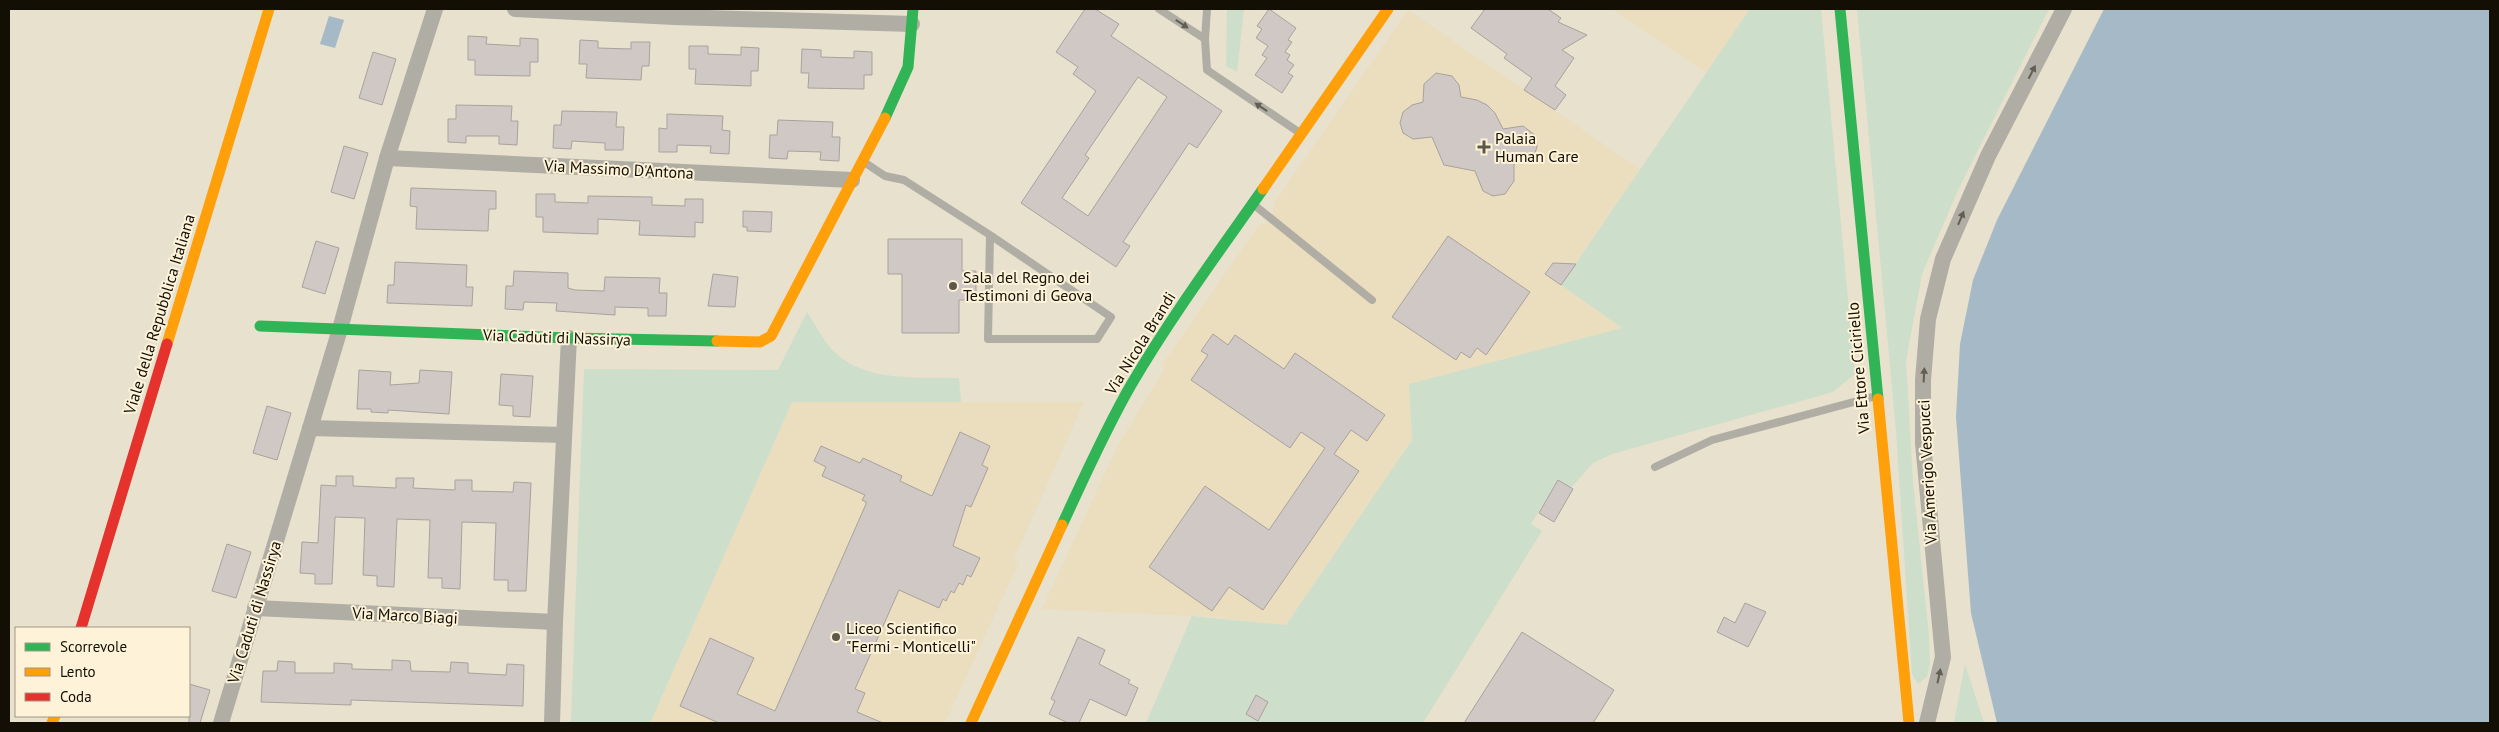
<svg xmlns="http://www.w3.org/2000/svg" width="2499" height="732" font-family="'PT Sans',sans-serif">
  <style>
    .built { fill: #eadebf }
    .green { fill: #cddeca }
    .water { fill: #a6b9c6 }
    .building { fill: #d0c8c4; stroke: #a9a19c; fill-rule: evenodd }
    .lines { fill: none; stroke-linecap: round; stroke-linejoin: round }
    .lane { stroke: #b0ada5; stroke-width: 8 }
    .street { stroke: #b0ada5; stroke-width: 16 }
    .fast { stroke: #30b455; stroke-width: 11 }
    .slow { stroke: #ff9f0a; stroke-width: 11 }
    .jam { stroke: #e5322d; stroke-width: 11 }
    .oneway { fill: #625e54 }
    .poi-dot { fill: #5e584b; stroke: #fef3d8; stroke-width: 2 }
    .labels { text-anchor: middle; stroke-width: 4; stroke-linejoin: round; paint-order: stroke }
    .poi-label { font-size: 16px; fill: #130f04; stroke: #fef3d8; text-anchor: start }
    .street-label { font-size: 16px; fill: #130f04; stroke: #fef3d8 }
  </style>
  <rect width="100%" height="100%" fill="#e8e1ce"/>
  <g class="built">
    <polygon points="1612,9 1750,9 1706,73"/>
    <polygon points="1408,10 1640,169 1561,285 1622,328 1409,384 1412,440 1286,625 1214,617 1042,609 1118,445 1165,368 1162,365 1258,226 1266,223 1273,212 1274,203"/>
    <polygon points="792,402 1084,402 1014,559 1019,562 945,723 649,723"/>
  </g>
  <g class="green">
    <polygon points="1227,9 1244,9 1237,72 1226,66"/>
    <polygon points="1750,9 1821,9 1855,374 1833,392 1612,454 1593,463 1571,488 1558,481 1531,524 1542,531 1423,723 1146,723 1192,616 1286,625 1412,440 1409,384 1622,328 1561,285"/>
    <polygon points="1857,9 2049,9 1959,188 1922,274 1906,361 1913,482 1929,635 1930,664 1927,677 1918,684 1912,674 1896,431"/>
    <path d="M 807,312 C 814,323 820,334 828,345 C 858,383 916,377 959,378 L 961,402 L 792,402 L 650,723 L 571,723 L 584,369 L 778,370 Z"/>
    <polygon points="1965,664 1984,723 1954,723"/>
  </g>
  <g class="water">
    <polygon points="2104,9 2490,9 2490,723 1997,723 1971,613 1956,417 1960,344 1973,280 1997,220"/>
    <polygon points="329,16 344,20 335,48 320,44"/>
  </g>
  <g class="building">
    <path d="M 1085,9 L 1095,9 L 1119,24 L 1111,36 L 1222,111 L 1197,148 L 1189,143 L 1123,242 L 1130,246 L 1116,267 L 1021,203 L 1096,91 L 1073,74 L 1078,67 L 1056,52 ZM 1138,77 L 1167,97 L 1088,216 L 1062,198 L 1089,158 L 1085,155 Z"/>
    <polygon points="1269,9 1296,28 1288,40 1292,42 1285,52 1290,55 1287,60 1294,65 1288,73 1293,76 1282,93 1255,75 1267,58 1262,55 1268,46 1256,38 1262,29 1257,26"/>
    <polygon points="1485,9 1548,9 1561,18 1558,22 1587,35 1562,50 1574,58 1555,86 1566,95 1555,110 1524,90 1532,78 1504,58 1507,54 1471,28"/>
    <polygon points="468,36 487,37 486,44 520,46 520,38 538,39 538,62 530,62 530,76 475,75 475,60 468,60"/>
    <polygon points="580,40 598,41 598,48 631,49 631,42 650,42 649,66 642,66 641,80 586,78 587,64 579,64"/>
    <polygon points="689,46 708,46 708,54 741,55 741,47 759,48 758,71 751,71 751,86 695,84 696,69 689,69"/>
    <polygon points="802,49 821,50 821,57 854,58 854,51 872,52 872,75 864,75 864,89 808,88 809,73 801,73"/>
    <polygon points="373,52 396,59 382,105 359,98"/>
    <polygon points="1436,73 1452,76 1459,85 1461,97 1477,100 1487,105 1495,113 1503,129 1523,126 1536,136 1537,147 1535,153 1527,160 1514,164 1514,181 1505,194 1493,196 1483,191 1475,171 1444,165 1432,137 1413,139 1403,133 1400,123 1403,112 1412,105 1423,102 1424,84"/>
    <polygon points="456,105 512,106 511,121 518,121 517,145 499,144 499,136 466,136 466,143 448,142 448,119 456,119"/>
    <polygon points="562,111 617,112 616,127 624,127 623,150 605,150 605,143 572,141 571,149 553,148 554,125 561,125"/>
    <polygon points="667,114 723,116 722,130 730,131 729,154 710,153 711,146 677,145 677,152 659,152 659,128 667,129"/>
    <polygon points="778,120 833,122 832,137 840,137 839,161 820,160 821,152 788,151 787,159 769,158 770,135 777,135"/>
    <polygon points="344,146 368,153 354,199 331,192"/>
    <polygon points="411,188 496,191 496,209 489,209 488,231 416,229 417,207 410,206"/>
    <polygon points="536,194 555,194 555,202 588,203 588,196 652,197 652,205 685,206 685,199 703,199 703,223 695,222 695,237 639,235 640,221 598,219 598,234 543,232 543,217 536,217"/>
    <polygon points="743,211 772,212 771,232 747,231 747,227 743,227"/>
    <polygon points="1448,236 1530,292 1486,355 1477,348 1470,358 1461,352 1456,360 1392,317"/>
    <polygon points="888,239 962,239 962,271 976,271 976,300 959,300 959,333 902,333 902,274 888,274"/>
    <polygon points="316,241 339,248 325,294 302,287"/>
    <polygon points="395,262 467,265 466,287 473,287 472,306 387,303 388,285 394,285"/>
    <polygon points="1553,263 1576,264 1561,285 1545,274"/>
    <polygon points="514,271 568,273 568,288 575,290 604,291 605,277 660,278 659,293 667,293 666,316 648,316 648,308 615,307 615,315 556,311 557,303 524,302 523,310 505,309 506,286 513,286"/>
    <polygon points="713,274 738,277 735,307 708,306"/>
    <polygon points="1213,334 1228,345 1235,335 1284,369 1295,353 1385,415 1367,441 1351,430 1334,454 1359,471 1263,610 1229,587 1212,611 1149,567 1205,486 1269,530 1325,448 1301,432 1290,448 1191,380 1208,355 1201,351"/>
    <polygon points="359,370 391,372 390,385 419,383 420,370 452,372 449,414 388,410 388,413 371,412 371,409 357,409"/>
    <polygon points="501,374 533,376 530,417 513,416 513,406 499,405"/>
    <polygon points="267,406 291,413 277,460 253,453"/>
    <polygon points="960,432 990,446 982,465 988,468 971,507 966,505 953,546 980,558 971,577 967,575 963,585 959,583 954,593 951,591 946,601 943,599 939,608 899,590 855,689 865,693 857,712 883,723 719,723 680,706 710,638 754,658 737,694 775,711 866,504 866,502 862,500 865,495 822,476 826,467 814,461 821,446 860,463 863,458 902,476 900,481 932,496"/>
    <polygon points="336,476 353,476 353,486 396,488 396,478 414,478 413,488 455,490 455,480 472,480 472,491 513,492 514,482 531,483 526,591 508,591 508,580 494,580 496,523 462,522 460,589 442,588 442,578 428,578 430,520 397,519 394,587 377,586 377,576 363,575 365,518 335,517 332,584 315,584 315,574 300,573 302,542 318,543 321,485 336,486"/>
    <polygon points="1558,480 1573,489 1554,522 1539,513"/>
    <polygon points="227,544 251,552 236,598 212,591"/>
    <polygon points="1745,603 1766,612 1748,647 1717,632 1724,617 1735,623"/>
    <polygon points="1522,632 1614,690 1593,723 1464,723"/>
    <polygon points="1078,637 1105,650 1099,664 1130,680 1128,683 1138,688 1126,716 1090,699 1079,723 1068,723 1049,714 1055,701 1051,699"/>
    <polygon points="392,660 410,661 411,671 450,672 451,662 468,663 468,673 506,675 507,664 524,665 523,706 351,700 351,705 261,702 263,671 277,671 278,661 295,662 295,673 334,673 334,663 352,664 352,669 392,670"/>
    <polygon points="189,684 210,690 200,723 189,723"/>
    <polygon points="1256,695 1268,702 1258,721 1246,714"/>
  </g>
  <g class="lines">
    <g class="lane">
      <polyline points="1159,9 1205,39"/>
      <polyline points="1207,9 1205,39 1207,70 1300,133"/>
      <polyline points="864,162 885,176 904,180 990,235 988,339 1097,339 1111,317 990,235"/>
      <polyline points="1253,204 1372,300"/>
      <polyline points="1655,467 1712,440 1876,396"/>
    </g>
    <g class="street">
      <polyline points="515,9 674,17 912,24"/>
      <polyline points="387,158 852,180"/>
      <polyline points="310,428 564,435"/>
      <polyline points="255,608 555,622"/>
      <polyline points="221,723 340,329 387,158 435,9"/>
      <polyline points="552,723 555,622 569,338"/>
      <polyline points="1927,723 1943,657 1923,443 1923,380 1928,319 1943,259 1988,156 2064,9"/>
    </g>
    <g class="fast">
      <polyline points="1840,9 1878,399"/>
      <polyline points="885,118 908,67 913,9"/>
      <polyline points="260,326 569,338 717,341"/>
      <path d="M 1062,525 C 1084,478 1105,430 1131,385 C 1171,317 1218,253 1263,189"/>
    </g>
    <g class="slow">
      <polyline points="1263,189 1388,9"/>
      <polyline points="717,341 760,342 771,336 885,118"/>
      <polyline points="167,344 269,9"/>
      <polyline points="1878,399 1909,723"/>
      <polyline points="52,723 55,716"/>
      <polyline points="971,723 1062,525"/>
    </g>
    <polyline class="jam" points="81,628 167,344"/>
  </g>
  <defs><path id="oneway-solid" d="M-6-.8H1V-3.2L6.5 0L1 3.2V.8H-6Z" transform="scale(1.25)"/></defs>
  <g class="oneway">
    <use href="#oneway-solid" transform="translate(1182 24) rotate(33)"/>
    <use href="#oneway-solid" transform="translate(2032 72) rotate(-63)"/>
    <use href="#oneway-solid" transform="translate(1261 107) rotate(-146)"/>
    <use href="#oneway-solid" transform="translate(1961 218) rotate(-67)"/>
    <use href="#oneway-solid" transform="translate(1924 375) rotate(-87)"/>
    <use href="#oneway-solid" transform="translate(1939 676) rotate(-78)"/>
  </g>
  <g class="poi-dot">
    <path d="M1481.5 139.5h5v5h5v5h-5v5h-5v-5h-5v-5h5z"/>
    <circle cx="953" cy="286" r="5"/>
    <circle cx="836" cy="637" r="5"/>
  </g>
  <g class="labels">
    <g class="poi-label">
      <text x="1495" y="144">Palaia<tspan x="1495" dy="18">Human Care</tspan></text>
      <text x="963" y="283">Sala del Regno dei<tspan x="963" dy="18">Testimoni di Geova</tspan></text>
      <text x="846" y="634">Liceo Scientifico<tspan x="846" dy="18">"Fermi - Monticelli"</tspan></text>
    </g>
    <g class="street-label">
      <text transform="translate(619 169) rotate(3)" y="6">Via Massimo D'Antona</text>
      <text transform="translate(159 314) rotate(-73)" y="6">Viale della Repubblica Italiana</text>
      <text transform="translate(557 337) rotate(2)" y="6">Via Caduti di Nassirya</text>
      <text transform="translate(1140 343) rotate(-58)" y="6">Via Nicola Brandi</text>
      <text transform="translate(1858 368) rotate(-95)" y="6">Via Ettore Ciciriello</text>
      <text transform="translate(1927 472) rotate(-93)" y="6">Via Amerigo Vespucci</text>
      <text transform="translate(254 612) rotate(-73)" y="6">Via Caduti di Nassirya</text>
      <text transform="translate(405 615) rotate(3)" y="6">Via Marco Biagi</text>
    </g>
  </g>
  <rect width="2499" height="732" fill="none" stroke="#130f04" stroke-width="20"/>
  <rect x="15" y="627" width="175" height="90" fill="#fef3d8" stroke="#a09883"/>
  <rect x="25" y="643" width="25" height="8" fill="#30b455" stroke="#a09883"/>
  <text x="60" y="652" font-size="15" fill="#130f04">Scorrevole</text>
  <rect x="25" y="668" width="25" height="8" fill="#ff9f0a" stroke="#a09883"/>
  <text x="60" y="677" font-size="15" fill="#130f04">Lento</text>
  <rect x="25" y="693" width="25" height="8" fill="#e5322d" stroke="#a09883"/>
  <text x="60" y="702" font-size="15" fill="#130f04">Coda</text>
</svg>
